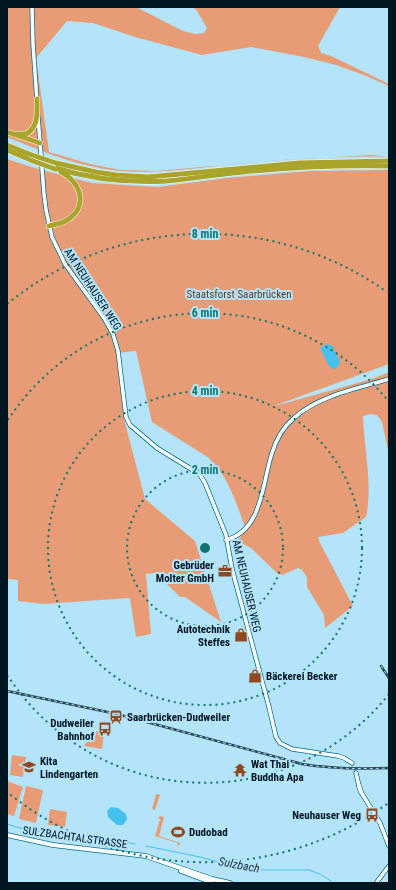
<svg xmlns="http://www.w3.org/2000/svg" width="396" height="890" font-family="'Roboto Condensed',sans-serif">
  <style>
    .green { fill: #e89c75 }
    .water { fill: #45c1f0 }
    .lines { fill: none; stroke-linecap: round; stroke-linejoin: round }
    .stream { stroke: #45c1f0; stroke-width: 1 }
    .tertiary-tunnel { stroke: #98c5d9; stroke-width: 3.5; stroke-dasharray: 3.5 2; stroke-linecap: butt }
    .tertiary-casing { stroke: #006e90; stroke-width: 5 }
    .secondary-casing { stroke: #006e90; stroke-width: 5.5 }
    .motorway-casing { stroke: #fff; stroke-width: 6 }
    .tertiary { stroke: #fff; stroke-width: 3.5 }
    .secondary { stroke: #fff; stroke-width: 4 }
    .motorway { stroke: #a9a52c; stroke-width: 5 }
    .rail-casing { stroke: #274350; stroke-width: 2.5 }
    .rail { stroke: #b3e4fa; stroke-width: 1; stroke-dasharray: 3; stroke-linecap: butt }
    .motorway-bridge-casing { stroke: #fff; stroke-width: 6; stroke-linecap: butt }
    .motorway-bridge { stroke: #a9a52c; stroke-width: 5 }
    .ring { fill: none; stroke: #0f766e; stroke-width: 2; stroke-dasharray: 2 4 }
    .labels { text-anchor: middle; stroke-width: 4; stroke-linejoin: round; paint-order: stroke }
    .street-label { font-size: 11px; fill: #001621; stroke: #b3e4fa }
    .park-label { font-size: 11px; fill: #64361d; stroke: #b3e4fa }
    .poi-label { font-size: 11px; font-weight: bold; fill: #001621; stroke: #b3e4fa; text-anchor: start }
    .water-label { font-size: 12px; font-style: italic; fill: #16303b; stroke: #b3e4fa }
    .centre { fill: #0f766e; stroke: #b3e4fa; stroke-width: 2 }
    .ring-label { font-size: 12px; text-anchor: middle; font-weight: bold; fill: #0f766e; stroke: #b3e4fa; stroke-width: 4; stroke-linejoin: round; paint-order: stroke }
  </style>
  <rect width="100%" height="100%" fill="#b3e4fa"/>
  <g class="green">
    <path d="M 7,7 L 136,7 L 183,31 L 195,34 L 204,33 L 207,28 L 197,11 L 193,7 L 340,7 L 318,46 L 321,53 L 331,56 L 389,84 L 389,86 L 364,75 L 336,65 L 304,57 L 251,47 L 202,55 L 135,37 L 93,23 L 67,21 L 36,58 L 49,152 L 90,164 L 120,170 L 156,171 L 282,160 L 371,155 L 389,157 C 338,155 286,160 235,164 C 196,168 158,174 120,171 C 80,167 43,152 7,137 Z"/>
    <path d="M 7,159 L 38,169 L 92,183 L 158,187 L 227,178 L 309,171 L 389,170 L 389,364 L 271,407 L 372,379 L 389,372 L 389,454 L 382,422 L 377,415 L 370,414 L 363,416 C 364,450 373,485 366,517 L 343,533 L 318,537 L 319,541 L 353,606 L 325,628 L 324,615 L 307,587 L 307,577 L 302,570 L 298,568 L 282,575 L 278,574 L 251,548 C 246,545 242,544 238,540 L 246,530 C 237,505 229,477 209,458 L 152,422 L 136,351 L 116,353 L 124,419 L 145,499 L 195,541 L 221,622 L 185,597 L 180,597 L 156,573 L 146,574 L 151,634 L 136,637 L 130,598 L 43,604 L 18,601 L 18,580 L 7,579 Z"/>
    <polygon points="97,731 104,733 102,749 84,746 92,734"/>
    <polygon points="12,755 26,757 23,777 10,775"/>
    <polygon points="7,781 23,787 14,816 7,814"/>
    <polygon points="26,786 43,790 36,823 19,819"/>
    <polygon points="157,794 160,795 155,810 152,809 156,795"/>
    <polygon points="50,809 67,812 65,827 48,825"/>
    <polygon points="160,816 164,817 159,836 183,844 180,843 179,846 177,845 178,843 155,836 160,819 158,818"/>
  </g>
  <g class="water">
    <polygon points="327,344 333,346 334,350 340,361 338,367 334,369 329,366 320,348"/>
    <polygon points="111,807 118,808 126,814 127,819 123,825 117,825 108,817 107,811"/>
  </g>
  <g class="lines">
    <g class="stream">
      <polyline points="7,824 20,828 36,830 47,833 57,833 109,839 135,844"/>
      <polyline points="146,846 200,857 229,865 260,870 309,870 320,874 331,881"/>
    </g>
    <polyline class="tertiary-tunnel" points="352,763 356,773"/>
    <g class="tertiary-casing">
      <g id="tertiary">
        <polyline points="32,7 33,44 37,101"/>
        <polyline points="38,117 44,194 46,210 52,237 65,264 104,318 113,334 118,351 126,417 130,425 157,448 196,472 200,475 205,483 226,535 232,569 269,707 276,737 280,743 292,749 338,756 344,758 352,763"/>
        <path d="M 226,540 C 263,530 262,483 272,453 C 276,440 283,427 294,418 C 317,396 359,388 389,379"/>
        <polyline points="356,773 359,786"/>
        <polyline points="361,792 380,823 389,846"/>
        <polyline points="376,883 389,866"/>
      </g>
    </g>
    <g class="secondary-casing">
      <g id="secondary">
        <polyline points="359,786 361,792"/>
        <polyline points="7,835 53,845 146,856 212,879 230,883"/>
        <polyline points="181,871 213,883"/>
      </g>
    </g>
    <g class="motorway-casing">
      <g id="motorway">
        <polyline points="7,132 40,143"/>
        <path d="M 14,134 L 26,134 C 39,127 37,112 37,99"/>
        <polyline points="7,145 29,154"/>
        <polyline points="7,150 33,161"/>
        <polyline points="56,163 96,172 116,175 148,177 299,163 389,161"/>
        <path d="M 55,168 C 91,179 130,183 167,181 C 192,179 217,174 243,172 C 291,167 340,165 389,166"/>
        <path d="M 49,226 C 55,224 62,224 67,220 C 89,207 81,182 61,172"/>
      </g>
    </g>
    <use href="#tertiary" class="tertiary"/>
    <use href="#secondary" class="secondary"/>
    <use href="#motorway" class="motorway"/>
    <g class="rail-casing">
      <g id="rail">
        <polyline points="381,666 389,678"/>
        <path d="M 7,691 L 117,714 L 302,764 C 331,769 360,769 389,768"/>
      </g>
    </g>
    <use href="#rail" class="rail"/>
    <g class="motorway-bridge-casing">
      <g id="motorway-bridge">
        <polyline points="29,154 56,163"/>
        <polyline points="33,161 55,169"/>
      </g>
    </g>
    <use href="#motorway-bridge" class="motorway-bridge"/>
  </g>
  <g class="ring">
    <circle cx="205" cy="548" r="78"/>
    <circle cx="205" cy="548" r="157"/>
    <path d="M389 694A235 235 0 0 1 8 676M8 420A235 235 0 0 1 389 402"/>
    <path d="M387 804A314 314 0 0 1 7 792M7 304A314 314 0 0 1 387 292"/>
  </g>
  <defs>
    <g id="office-bare" transform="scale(1.08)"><path d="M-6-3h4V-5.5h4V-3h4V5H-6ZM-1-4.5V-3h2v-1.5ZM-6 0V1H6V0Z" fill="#904a22" stroke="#b3e4fa" stroke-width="2.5" paint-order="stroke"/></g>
    <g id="shop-bare" transform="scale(1.08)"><path d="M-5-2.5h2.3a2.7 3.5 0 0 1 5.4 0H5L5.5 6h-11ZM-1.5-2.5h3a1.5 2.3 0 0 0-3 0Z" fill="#904a22" stroke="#b3e4fa" stroke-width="2.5" paint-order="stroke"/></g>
    <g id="station-bare" transform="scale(1.08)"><path d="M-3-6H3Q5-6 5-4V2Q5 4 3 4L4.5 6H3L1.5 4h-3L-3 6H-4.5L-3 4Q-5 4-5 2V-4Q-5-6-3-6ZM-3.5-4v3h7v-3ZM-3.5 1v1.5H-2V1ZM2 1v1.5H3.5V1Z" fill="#904a22" stroke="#b3e4fa" stroke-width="2.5" paint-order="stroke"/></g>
    <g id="bus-bare" transform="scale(1.08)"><path d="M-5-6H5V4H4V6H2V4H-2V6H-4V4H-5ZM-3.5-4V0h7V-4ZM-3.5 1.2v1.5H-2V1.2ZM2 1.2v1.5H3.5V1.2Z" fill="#904a22" stroke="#b3e4fa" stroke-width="2.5" paint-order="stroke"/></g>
    <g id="school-bare" transform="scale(1.08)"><path d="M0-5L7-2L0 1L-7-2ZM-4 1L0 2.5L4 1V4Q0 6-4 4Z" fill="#904a22" stroke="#b3e4fa" stroke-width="2.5" paint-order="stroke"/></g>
    <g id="temple-bare" transform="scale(1.08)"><path d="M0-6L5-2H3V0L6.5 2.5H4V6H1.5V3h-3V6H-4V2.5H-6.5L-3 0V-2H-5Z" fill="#904a22" stroke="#b3e4fa" stroke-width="2.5" paint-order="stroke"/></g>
    <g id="stadium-bare" transform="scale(1.08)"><path d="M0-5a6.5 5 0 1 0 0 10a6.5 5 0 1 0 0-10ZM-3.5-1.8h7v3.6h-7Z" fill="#904a22" stroke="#b3e4fa" stroke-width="2.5" paint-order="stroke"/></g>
  </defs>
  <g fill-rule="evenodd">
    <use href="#office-bare" x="225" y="571"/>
    <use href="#shop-bare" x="241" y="635"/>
    <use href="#shop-bare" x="255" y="676"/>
    <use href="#station-bare" x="116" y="717"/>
    <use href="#bus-bare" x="105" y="729"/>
    <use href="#school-bare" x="29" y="767"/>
    <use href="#temple-bare" x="240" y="770"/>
    <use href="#bus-bare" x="372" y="815"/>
    <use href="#stadium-bare" x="178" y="832"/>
  </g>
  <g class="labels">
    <g class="street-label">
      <text transform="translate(93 289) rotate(57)" y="4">AM NEUHAUSER WEG</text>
      <text transform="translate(247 586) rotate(77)" y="4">AM NEUHAUSER WEG</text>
      <text transform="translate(75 837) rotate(8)" y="4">SULZBACHTALSTRASSE</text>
    </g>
    <g class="park-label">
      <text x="239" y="298">Staatsforst Saarbrücken</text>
    </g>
    <g class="poi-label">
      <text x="214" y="569" text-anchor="end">Gebrüder<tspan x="214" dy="13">Molter GmbH</tspan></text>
      <text x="230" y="633" text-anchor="end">Autotechnik<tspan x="230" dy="13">Steffes</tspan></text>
      <text x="266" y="680">Bäckerei Becker</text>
      <text x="127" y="721">Saarbrücken-Dudweiler</text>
      <text x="94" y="727" text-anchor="end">Dudweiler<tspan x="94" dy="13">Bahnhof</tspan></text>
      <text x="40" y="765">Kita<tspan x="40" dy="13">Lindengarten</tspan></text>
      <text x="251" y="768">Wat Thai<tspan x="251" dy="13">Buddha Apa</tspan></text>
      <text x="361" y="819" text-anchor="end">Neuhauser Weg</text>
      <text x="189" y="836">Dudobad</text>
    </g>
    <g class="water-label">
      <text transform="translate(239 865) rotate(11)" y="4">Sulzbach</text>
    </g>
  </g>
  <circle cx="205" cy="548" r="6" class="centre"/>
  <g class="ring-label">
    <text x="205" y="238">8 min</text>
    <text x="205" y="317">6 min</text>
    <text x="205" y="395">4 min</text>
    <text x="205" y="474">2 min</text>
  </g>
  <rect width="396" height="890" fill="none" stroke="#001621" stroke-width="16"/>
</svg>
